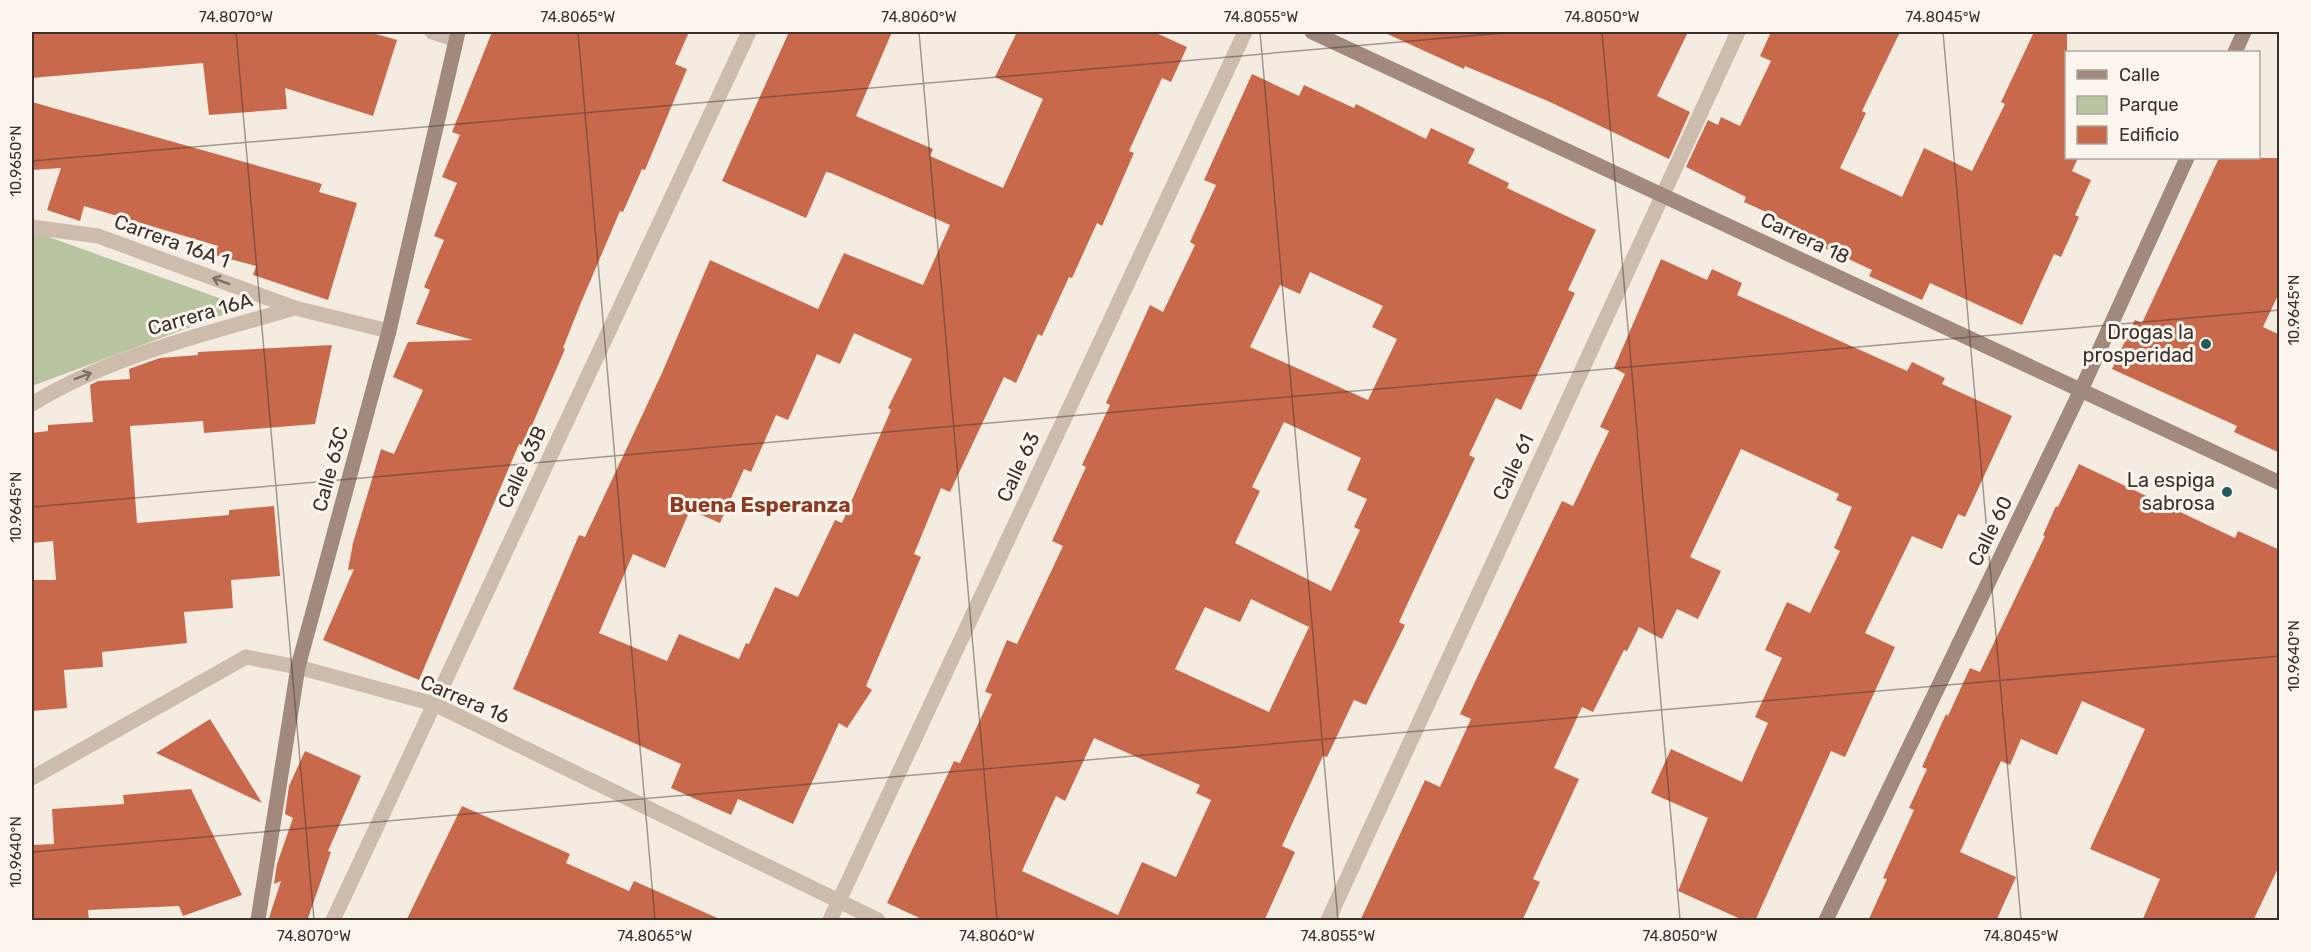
<svg xmlns="http://www.w3.org/2000/svg" width="2311" height="952" font-family="Rubik,sans-serif">
  <style>
    .green { fill: #b8c4a0 }
    .building { fill: #c8694b; fill-rule: evenodd }
    .lines { fill: none; stroke-linecap: round; stroke-linejoin: round }
    .street { stroke: #cdbbac; stroke-width: 15 }
    .secondary { stroke: #a18a7d; stroke-width: 15 }
    .oneway { stroke: #7d6f65 }
    .ticks { fill: none; stroke: #3b302b; stroke-width: 1.5; stroke-opacity: 0.45 }
    .poi-dot { fill: #1f5a5e; stroke: #fbf5ee; stroke-width: 2 }
    .labels { text-anchor: middle; stroke-width: 6; stroke-linejoin: round; paint-order: stroke }
    .street-label { font-size: 20px; fill: #3b302b; stroke: #fbf5ee }
    .poi-label { font-size: 20px; fill: #3b302b; stroke: #fbf5ee; text-anchor: end }
    .neighbourhood-label { font-size: 21px; font-weight: bold; fill: #8c3b22; stroke: #fbf5ee }
    .neatline { fill: none; stroke: #3b302b; stroke-width: 2 }
    .ticks-label { font-size: 15px; text-anchor: middle; fill: #3b302b }
  </style>
  <rect width="100%" height="100%" fill="#f4ebe1"/>
  <polygon class="green" points="32,231 244,307 32,386"/>
  <g class="building">
    <polygon points="32,32 369,32 397,40 373,116 285,88 287,109 209,115 203,63 32,78"/>
    <polygon points="492,32 689,32 675,64 687,69 645,170 642,169 623,212 620,211 580,305 563,348 565,349 523,446 519,444 419,680 323,640 354,569 348,570 353,543 381,449 394,454 423,390 393,377 408,342 473,340 416,324 430,290 424,287 444,240 434,236 457,183 442,177 460,135 452,132"/>
    <path d="M 789,32 L 892,32 L 856,116 L 933,149 L 930,156 L 1003,188 L 1043,99 L 995,77 L 1017,32 L 1154,32 L 1187,47 L 1171,82 L 1162,78 L 1129,151 L 1134,153 L 1102,226 L 1097,223 L 1072,278 L 1069,277 L 1042,336 L 1038,334 L 1016,383 L 1004,377 L 950,492 L 941,488 L 914,554 L 921,557 L 866,686 L 872,690 L 847,728 L 839,723 L 793,824 L 738,799 L 731,815 L 671,788 L 681,764 L 513,689 L 579,535 L 585,537 L 662,373 L 710,260 L 818,309 L 844,253 L 923,285 L 950,225 L 831,173 L 826,172 L 806,218 L 722,181 ZM 854,333 L 912,359 L 888,408 L 891,410 L 842,523 L 835,520 L 798,597 L 775,587 L 749,644 L 746,643 L 739,659 L 679,634 L 667,661 L 599,633 L 633,554 L 665,568 L 690,510 L 720,523 L 744,469 L 751,472 L 776,415 L 788,420 L 817,354 L 840,364 Z"/>
    <polygon points="1383,32 1688,32 1657,96 1690,112 1669,159 1550,102 1465,66 1464,69"/>
    <polygon points="1771,32 1900,32 1862,111 1866,113 1840,168 1902,197 1924,148 1972,171 2005,104 2001,102 2034,32 2067,32 2067,158 2078,158 2072,171 2091,180 2075,215 2079,217 2061,257 2054,254 2022,325 1930,283 1922,300 1869,276 1872,270 1784,229 1788,222 1744,202 1746,197 1686,167 1708,120 1718,125 1721,117 1740,126 1771,61 1760,56"/>
    <path d="M 1252,74 L 1299,96 L 1304,85 L 1354,108 L 1356,104 L 1426,139 L 1431,128 L 1475,149 L 1468,163 L 1509,183 L 1507,188 L 1596,230 L 1568,290 L 1575,293 L 1521,410 L 1496,398 L 1469,455 L 1475,458 L 1399,622 L 1405,625 L 1366,705 L 1354,700 L 1327,757 L 1323,756 L 1282,846 L 1295,852 L 1264,921 L 926,921 L 887,903 L 954,761 L 960,763 L 992,694 L 985,692 L 1007,640 L 1017,644 L 1063,546 L 1052,541 L 1086,467 L 1082,465 L 1110,405 L 1106,403 L 1150,305 L 1163,312 L 1195,245 L 1190,242 L 1216,185 L 1204,180 ZM 1310,272 L 1383,306 L 1372,327 L 1397,339 L 1368,400 L 1250,347 L 1280,285 L 1300,294 ZM 1284,422 L 1361,458 L 1347,490 L 1367,499 L 1354,527 L 1360,530 L 1331,591 L 1235,543 L 1260,491 L 1252,487 ZM 1251,599 L 1309,627 L 1269,712 L 1175,669 L 1205,607 L 1240,622 ZM 1094,738 L 1200,785 L 1196,793 L 1211,800 L 1176,877 L 1142,862 L 1118,915 L 1022,871 L 1056,796 L 1065,801 Z"/>
    <polygon points="32,102 322,184 319,192 357,203 328,300 253,275 256,266 215,255 218,246 84,206 80,221 47,210 61,168 32,170"/>
    <polygon points="2219,158 2280,158 2280,291 2263,327 2280,335 2280,453 2234,432 2237,426 2112,369 2135,320 2142,323"/>
    <polygon points="1661,259 1707,280 1712,269 1742,283 1737,295 1907,371 1912,362 1945,378 1942,384 2012,416 1965,517 1958,514 1942,549 1912,536 1865,633 1895,647 1845,757 1831,751 1755,921 1745,921 1678,891 1708,818 1651,793 1671,749 1742,782 1768,723 1755,717 1782,658 1765,650 1787,602 1810,613 1840,551 1834,548 1852,507 1836,500 1839,494 1741,449 1690,557 1721,571 1698,619 1677,609 1662,639 1639,627 1627,651 1624,650 1593,712 1582,707 1554,768 1579,779 1533,879 1540,882 1522,921 1360,921 1425,780 1440,787 1471,719 1460,714 1481,669 1562,501 1573,506 1609,431 1600,427 1625,374 1614,368"/>
    <polygon points="332,345 315,424 204,433 203,421 130,426 137,523 229,515 229,510 274,506 280,576 231,580 233,608 184,612 187,643 102,652 103,667 64,670 67,708 32,711 32,580 56,580 53,541 32,543 32,433 48,431 48,425 93,422 90,385 98,381 130,379 129,369 160,358 198,355 198,352"/>
    <polygon points="2079,464 2235,538 2238,531 2280,550 2280,864 2253,921 2142,921 2160,879 2090,849 2145,729 2082,701 2057,755 2021,739 2010,765 2001,761 1960,852 2016,877 1996,921 1868,921 1887,879 1883,878 1914,810 1909,808 1927,769 1922,767 1946,714 1948,716 1970,668 1980,672 2045,536 2043,535 2056,506 2058,507"/>
    <polygon points="210,719 262,803 156,753"/>
    <polygon points="305,751 361,776 328,851 331,852 307,921 268,921 281,881 274,884 277,864 293,818 285,814 289,786"/>
    <polygon points="191,789 242,895 183,916 179,906 88,910 89,921 32,921 32,845 54,844 52,809 124,804 123,795"/>
    <polygon points="462,806 570,854 566,863 629,891 634,881 724,921 406,921"/>
  </g>
  <g class="lines">
    <g class="street">
      <polyline points="432,32 456,40"/>
      <polyline points="32,227 98,236 295,308 389,331"/>
      <path d="M 32,404 C 112,355 205,334 295,308"/>
      <polyline points="32,778 246,657 298,667 434,704 878,920"/>
      <polyline points="333,920 749,32"/>
      <polyline points="830,920 1245,32"/>
      <polyline points="1328,920 1738,32"/>
    </g>
    <g class="secondary">
      <polyline points="1312,32 2280,483"/>
      <polyline points="2235,52 2244,32"/>
      <polyline points="258,920 298,667 389,331 458,32"/>
      <polyline points="1826,920 2081,390 2187,158"/>
    </g>
  </g>
  <defs><path id="oneway-shaft" d="M-6 0H5M1.5-3L5.5 0L1.5 3" fill="none" stroke-width="1.6" stroke-linecap="round" stroke-linejoin="round" transform="scale(1.5)"/></defs>
  <g class="oneway">
    <use href="#oneway-shaft" transform="translate(221 281) rotate(-160)"/>
    <use href="#oneway-shaft" transform="translate(83 376) rotate(-21)"/>
  </g>
  <path class="ticks" d="M 236,32 L 314,920M 578,32 L 655,920M 919,32 L 997,920M 1260,32 L 1338,920M 1602,32 L 1680,920M 1943,32 L 2021,920M 32,161 L 1515,32M 32,507 L 2280,310M 32,852 L 2280,656"/>
  <g class="poi-dot">
    <circle cx="2206" cy="344" r="6"/>
    <circle cx="2227" cy="492" r="6"/>
  </g>
  <g class="labels">
    <g class="street-label">
      <text transform="translate(1805 238) rotate(25)" y="7">Carrera 18</text>
      <text transform="translate(172 241) rotate(20)" y="7">Carrera 16A 1</text>
      <text transform="translate(200 314) rotate(-16)" y="7">Carrera 16A</text>
      <text transform="translate(522 467) rotate(-65)" y="7">Calle 63B</text>
      <text transform="translate(1018 467) rotate(-65)" y="7">Calle 63</text>
      <text transform="translate(1513 467) rotate(-65)" y="7">Calle 61</text>
      <text transform="translate(330 469) rotate(-75)" y="7">Calle 63C</text>
      <text transform="translate(1990 531) rotate(-64)" y="7">Calle 60</text>
      <text transform="translate(465 699) rotate(23)" y="7">Carrera 16</text>
    </g>
    <g class="poi-label">
      <text x="2194" y="339">Drogas la<tspan x="2194" dy="23">prosperidad</tspan></text>
      <text x="2215" y="487">La espiga<tspan x="2215" dy="23">sabrosa</tspan></text>
    </g>
    <g class="neighbourhood-label">
      <text x="760" y="512">Buena Esperanza</text>
    </g>
  </g>
  <rect width="2311" height="952" fill="none" stroke="#fbf5ee" stroke-width="66"/>
  <rect x="2065" y="51" width="195" height="108" fill="#fbf5ee" stroke="#aea6a0" stroke-width="1.5"/>
  <rect x="2077" y="70" width="30" height="9" fill="#a18a7d" stroke="#aea6a0" stroke-width="1.5"/>
  <text x="2119" y="81" font-size="18" fill="#3b302b">Calle</text>
  <rect x="2077" y="96" width="30" height="18" fill="#b8c4a0" stroke="#aea6a0" stroke-width="1.5"/>
  <text x="2119" y="111" font-size="18" fill="#3b302b">Parque</text>
  <rect x="2077" y="126" width="30" height="18" fill="#c8694b" stroke="#aea6a0" stroke-width="1.5"/>
  <text x="2119" y="141" font-size="18" fill="#3b302b">Edificio</text>
  <rect x="33" y="33" width="2245" height="886" class="neatline"/>
  <g class="ticks-label">
    <text x="236" y="22">74.8070°W</text>
    <text x="578" y="22">74.8065°W</text>
    <text x="919" y="22">74.8060°W</text>
    <text x="1261" y="22">74.8055°W</text>
    <text x="1602" y="22">74.8050°W</text>
    <text x="1943" y="22">74.8045°W</text>
    <text transform="translate(16 161) rotate(-90)" y="5">10.9650°N</text>
    <text transform="translate(2294 310) rotate(-90)" y="5">10.9645°N</text>
    <text transform="translate(16 507) rotate(-90)" y="5">10.9645°N</text>
    <text transform="translate(2294 656) rotate(-90)" y="5">10.9640°N</text>
    <text transform="translate(16 852) rotate(-90)" y="5">10.9640°N</text>
    <text x="314" y="941">74.8070°W</text>
    <text x="655" y="941">74.8065°W</text>
    <text x="997" y="941">74.8060°W</text>
    <text x="1338" y="941">74.8055°W</text>
    <text x="1680" y="941">74.8050°W</text>
    <text x="2021" y="941">74.8045°W</text>
  </g>
</svg>
